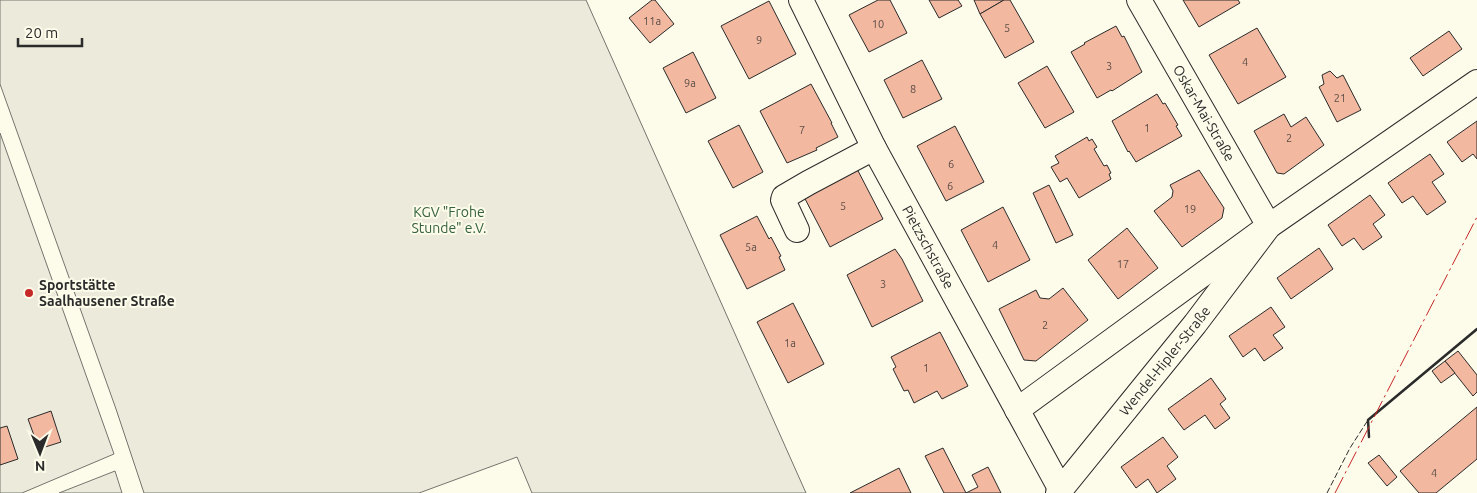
<svg xmlns="http://www.w3.org/2000/svg" width="1477" height="493" font-family="Ubuntu,sans-serif">
  <style>
    .green { fill: #ecebdb; stroke: #74746e }
    .building { fill: #f2b8a0; stroke: #2b2b2b }
    .lines { fill: none; stroke-linecap: round; stroke-linejoin: round }
    .minor-casing { stroke: #2b2b2b; stroke-width: 26 }
    .minor { stroke: #fdfbea; stroke-width: 24 }
    .fence { stroke: #2b2b2b; stroke-width: 1; stroke-dasharray: 6 2.5; stroke-linecap: butt }
    .wall { stroke: #2b2b2b; stroke-width: 2.5 }
    .power { stroke: #c62828; stroke-width: 1; stroke-dasharray: 18 4 2.5 4; stroke-linecap: butt }
    .poi-dot { fill: #c62828; stroke: #fdfbea; stroke-width: 2 }
    .labels { text-anchor: middle; stroke-width: 4; stroke-linejoin: round; paint-order: stroke }
    .number-label { font-size: 11px; fill: #5d4e48 }
    .street-label { font-size: 14px; fill: #2b2b2b; stroke: #fdfbea }
    .park-label { font-size: 14px; fill: #34623c; stroke: #fdfbea }
    .poi-label { font-size: 14px; font-weight: bold; fill: #2b2b2b; stroke: #fdfbea; text-anchor: start }
  </style>
  <rect width="100%" height="100%" fill="#fdfbea"/>
  <g class="green">
    <polygon points="0,0 586,0 806,493 532,493 517,457 419,493 144,493 116,409 0,84"/>
    <polygon points="0,133 114,454 22,493 0,493"/>
    <polygon points="115,471 122,493 59,493"/>
  </g>
  <g class="building">
    <polygon points="652,0 655,0 674,24 650,43 629,18"/>
    <polygon points="878,0 890,0 907,33 869,52 849,15"/>
    <polygon points="929,0 958,0 962,6 939,18"/>
    <polygon points="974,0 1004,0 980,14"/>
    <polygon points="1004,0 1010,0 1034,42 1005,58 980,14"/>
    <polygon points="1183,0 1238,0 1240,3 1199,27"/>
    <polygon points="769,1 796,54 749,79 721,26"/>
    <polygon points="1116,26 1122,37 1124,36 1142,72 1112,91 1111,90 1097,98 1071,52 1085,44 1084,43"/>
    <polygon points="1257,28 1286,77 1238,104 1209,55"/>
    <polygon points="1449,31 1462,49 1423,76 1410,58"/>
    <polygon points="693,52 716,98 686,113 663,68"/>
    <polygon points="922,60 942,99 903,118 884,80"/>
    <polygon points="1047,66 1074,112 1045,128 1018,83"/>
    <polygon points="1330,71 1337,78 1343,75 1361,110 1337,122 1319,87 1324,84 1322,75"/>
    <polygon points="811,84 832,123 831,123 838,137 816,148 817,150 787,163 760,111"/>
    <polygon points="1157,94 1163,104 1165,103 1178,125 1176,126 1182,136 1136,162 1129,151 1128,152 1112,121"/>
    <polygon points="1284,114 1291,127 1306,117 1324,145 1284,174 1277,173 1254,131"/>
    <polygon points="1477,121 1477,159 1473,154 1462,162 1447,142"/>
    <polygon points="739,125 763,172 733,188 708,141"/>
    <polygon points="955,126 984,182 946,201 917,146"/>
    <polygon points="1087,137 1089,141 1092,139 1097,147 1094,149 1104,166 1107,165 1111,173 1109,174 1111,179 1079,198 1067,178 1060,182 1051,167 1059,163 1055,156"/>
    <polygon points="1430,154 1444,174 1432,182 1446,202 1427,215 1413,196 1402,203 1388,183"/>
    <polygon points="855,165 883,219 830,247 802,193"/>
    <polygon points="1199,170 1224,208 1222,218 1182,247 1154,211 1172,197 1173,191 1170,185"/>
    <polygon points="1049,185 1073,235 1056,243 1033,193"/>
    <polygon points="1370,195 1385,215 1373,224 1382,237 1363,250 1354,238 1342,246 1328,225"/>
    <polygon points="1003,207 1030,260 988,282 961,230"/>
    <polygon points="757,216 769,239 771,237 781,256 779,257 785,270 747,289 720,235"/>
    <polygon points="1127,228 1158,268 1118,299 1088,260"/>
    <polygon points="1319,248 1333,269 1291,299 1277,278"/>
    <polygon points="895,249 902,259 923,301 872,327 847,275"/>
    <polygon points="1063,288 1088,320 1036,361 1024,360 999,309 1036,290 1040,298 1049,299"/>
    <polygon points="793,303 824,364 788,383 757,322"/>
    <polygon points="1271,307 1285,327 1273,335 1283,348 1264,361 1255,348 1243,357 1229,336"/>
    <polygon points="940,332 968,386 942,399 937,391 914,403 908,390 904,391 893,369 896,367 891,357"/>
    <polygon points="1458,351 1477,375 1477,392 1473,396 1445,361"/>
    <polygon points="1445,361 1455,373 1441,383 1432,371"/>
    <polygon points="1211,378 1226,399 1220,404 1230,418 1215,429 1205,415 1184,430 1168,409"/>
    <polygon points="1477,407 1477,459 1436,493 1419,493 1400,471"/>
    <polygon points="51,411 61,442 39,449 28,419"/>
    <polygon points="7,426 18,459 0,465 0,428"/>
    <polygon points="1163,437 1178,457 1167,466 1176,479 1157,493 1148,479 1136,488 1121,467"/>
    <polygon points="943,448 966,493 978,487 972,475 988,467 1001,493 944,493 925,456"/>
    <polygon points="1379,455 1397,477 1387,486 1368,463"/>
    <polygon points="899,468 911,493 850,493"/>
  </g>
  <g class="lines">
    <g class="minor-casing">
      <g id="minor">
        <path id="s1" d="M 801,0 L 874,148 L 1061,490"/>
        <polyline points="797,230 783,200 784,197 808,183 874,148"/>
        <polyline points="1017,410 1269,226 1139,0"/>
        <path id="s2" d="M 1058,493 L 1195,324 L 1269,226 L 1477,82"/>
      </g>
    </g>
    <use href="#minor" class="minor"/>
    <polyline class="fence" points="1327,493 1350,448 1368,420"/>
    <polyline class="wall" points="1369,437 1368,420 1477,329"/>
    <polyline class="power" points="1335,493 1477,217"/>
  </g>
  <circle class="poi-dot" cx="29" cy="293" r="5"/>
  <g class="labels">
    <g class="number-label">
      <text x="652" y="25">11a</text>
      <text x="878" y="28">10</text>
      <text x="1007" y="32">5</text>
      <text x="759" y="44">9</text>
      <text x="1245" y="66">4</text>
      <text x="1109" y="70">3</text>
      <text x="690" y="87">9a</text>
      <text x="913" y="93">8</text>
      <text x="1340" y="102">21</text>
      <text x="1147" y="132">1</text>
      <text x="802" y="134">7</text>
      <text x="1289" y="142">2</text>
      <text x="951" y="168">6</text>
      <text x="950" y="190">6</text>
      <text x="843" y="210">5</text>
      <text x="1190" y="213">19</text>
      <text x="995" y="249">4</text>
      <text x="751" y="251">5a</text>
      <text x="1123" y="268">17</text>
      <text x="883" y="288">3</text>
      <text x="1045" y="329">2</text>
      <text x="790" y="347">1a</text>
      <text x="926" y="372">1</text>
      <text x="1434" y="477">4</text>
    </g>
    <g class="street-label">
      <text transform="translate(1204 113) rotate(60)" y="5">Oskar-Mai-Straße</text>
      <text dy="5" stroke="none"><textPath href="#s1" startOffset="278">Pietzschstraße</textPath></text>
      <text dy="5" stroke="none"><textPath href="#s2" startOffset="170">Wendel-Hipler-Straße</textPath></text>
    </g>
    <g class="park-label">
      <text x="449" y="217">KGV "Frohe<tspan x="449" dy="16">Stunde" e.V.</tspan></text>
    </g>
    <g class="poi-label">
      <text x="39" y="290">Sportstätte<tspan x="39" dy="16">Saalhausener Straße</tspan></text>
    </g>
  </g>
  <g transform="translate(40 453) rotate(179)" stroke="#fdfbea" stroke-width="4" paint-order="stroke">
  <path d="M0-4L9 19L0 12L-9 19Z" fill="#2b2b2b"/>
  <text y="-8" font-size="14" font-weight="bold" text-anchor="middle" fill="#2b2b2b">N</text>
  </g>
  <path d="M18 38v8h64v-8" fill="none" stroke="#2b2b2b" stroke-width="2.5"/>
  <text x="25" y="38" font-size="15" fill="#2b2b2b" stroke="#fdfbea" stroke-width="4" paint-order="stroke">20 m</text>
</svg>
